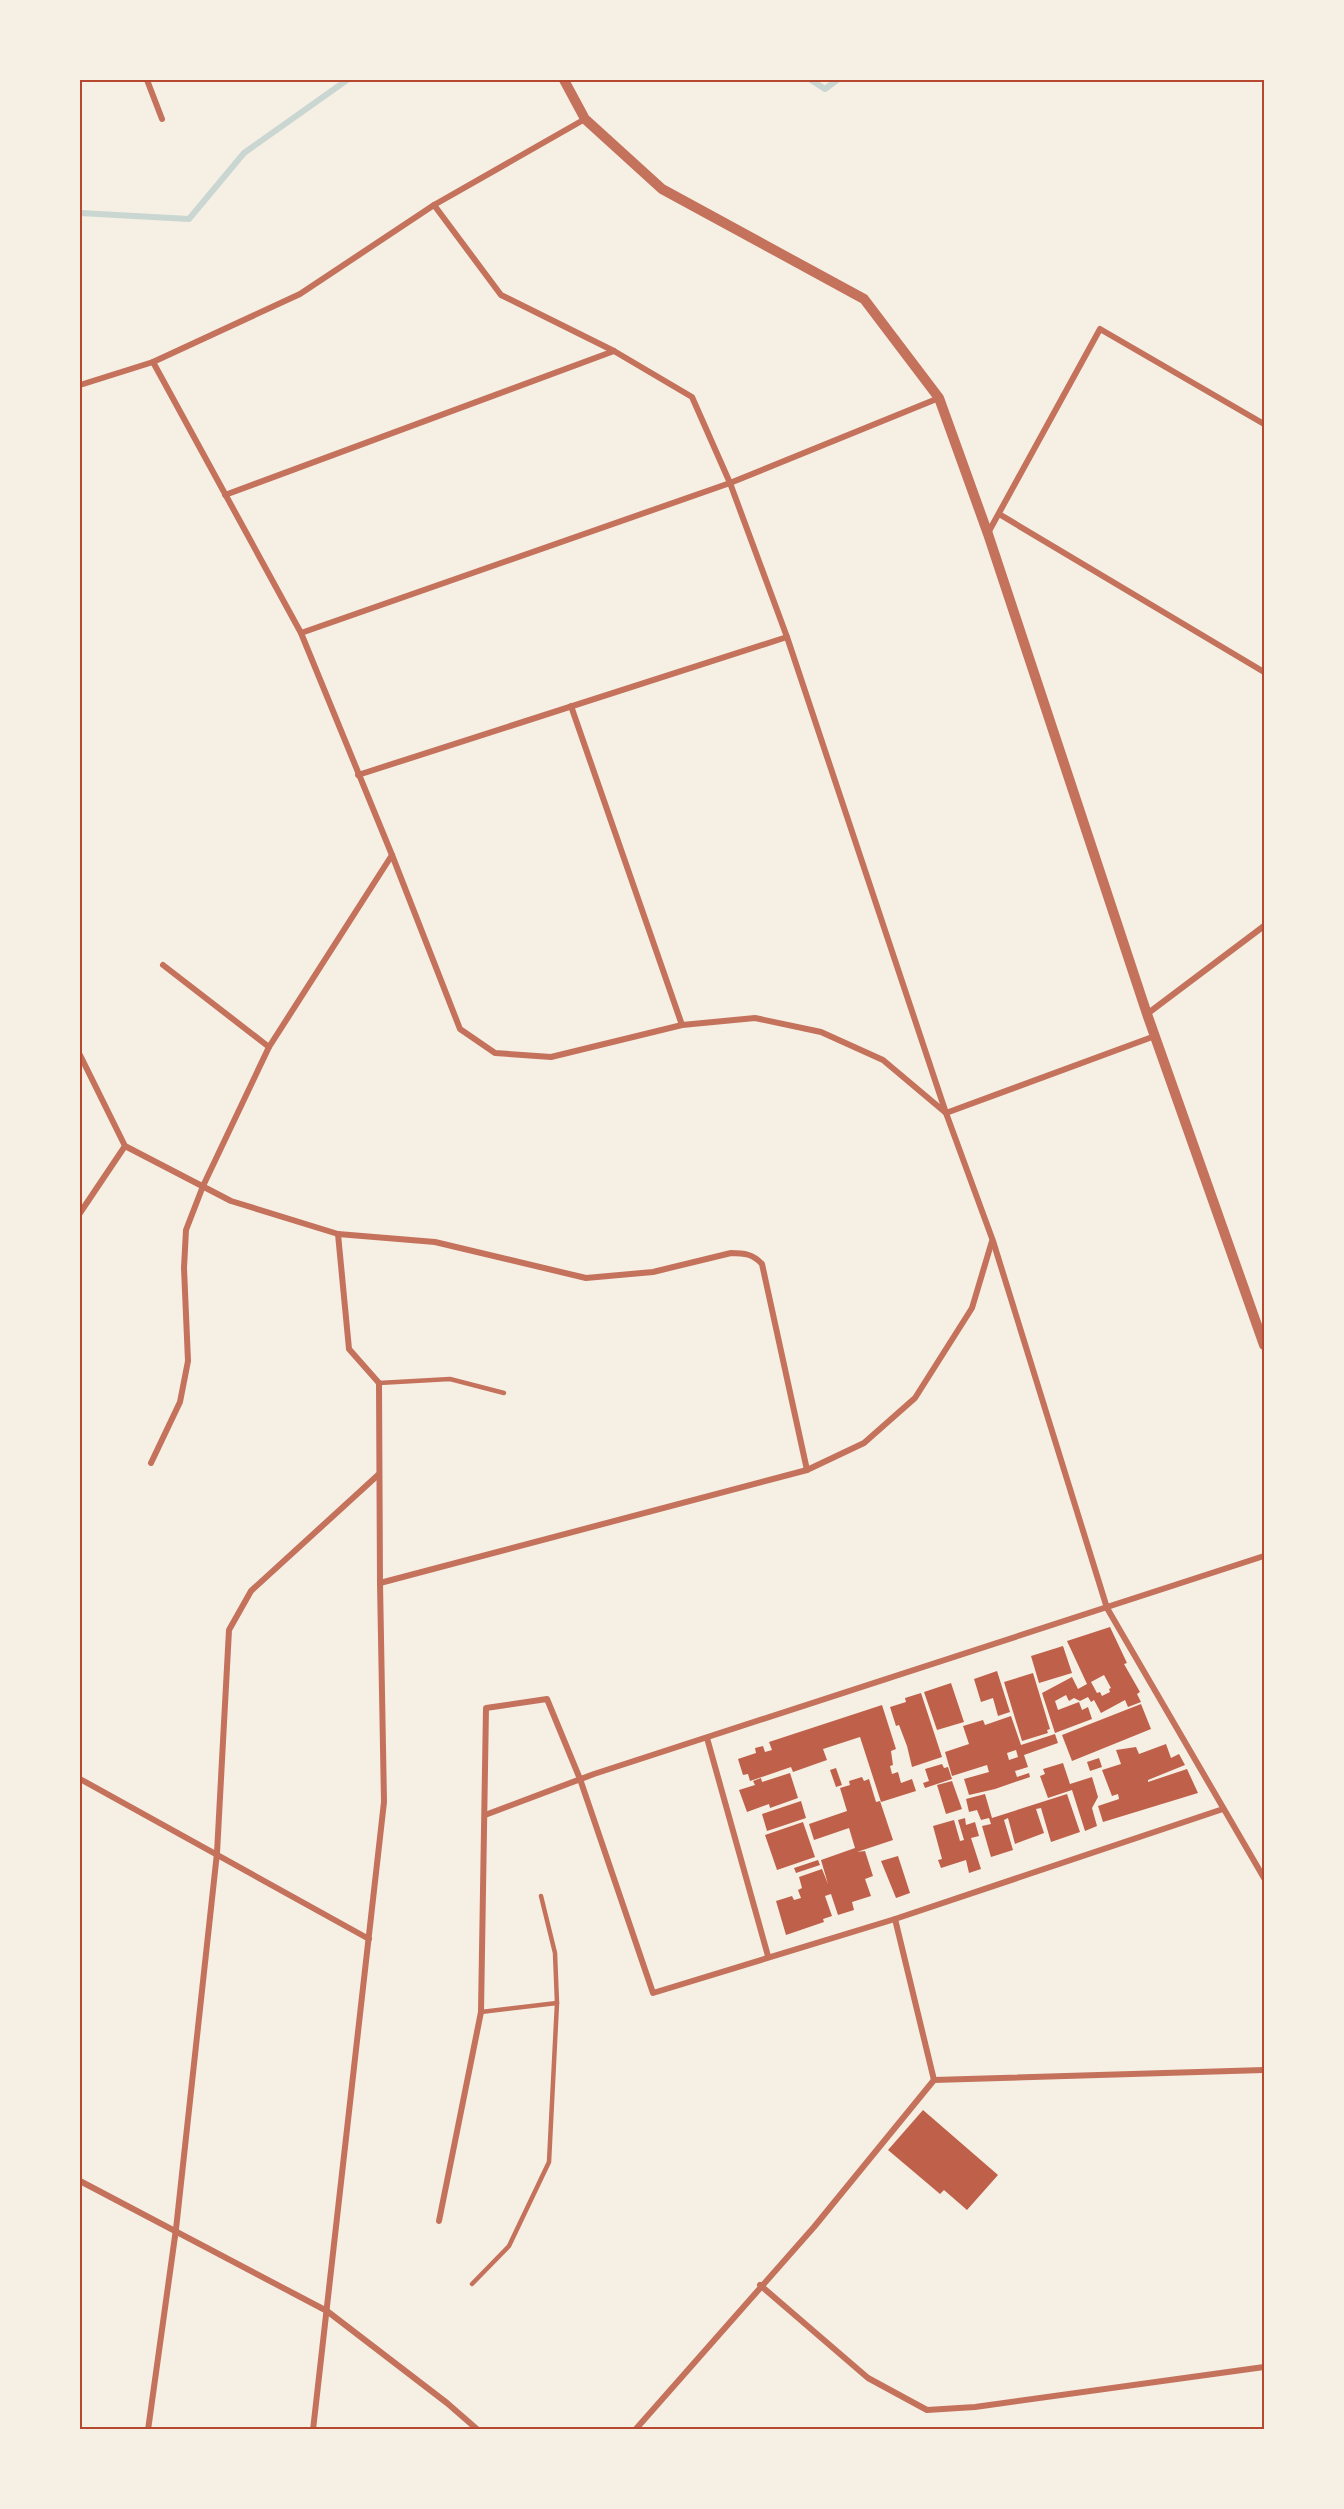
<svg xmlns="http://www.w3.org/2000/svg" width="1344" height="2509" font-family="'Fira Sans Condensed',sans-serif">
  <style>
    .lines { fill: none; stroke-linecap: round; stroke-linejoin: round }
    .stream { stroke: #c9d6d2; stroke-width: 6 }
    .building { fill: #bf614a; fill-rule: evenodd }
    .service { stroke: #c5725c; stroke-width: 4.5 }
    .minor { stroke: #c5725c; stroke-width: 6 }
    .tertiary { stroke: #c5725c; stroke-width: 10 }
    .neatline { fill: none; stroke: #b5482f; stroke-width: 2 }
  </style>
  <rect width="100%" height="100%" fill="#f6efe4"/>
  <g class="lines">
    <g class="stream">
      <polyline points="811,80 825,89 837,80"/>
      <polyline points="80,213 189,219 244,153 347,80"/>
    </g>
  </g>
  <g class="building">
    <path d="M 1110,1627 L 1127,1663 L 1124,1664 L 1140,1692 L 1137,1694 L 1141,1702 L 1128,1707 L 1125,1700 L 1101,1713 L 1094,1700 L 1091,1702 L 1088,1697 L 1080,1701 L 1074,1698 L 1069,1701 L 1066,1695 L 1055,1701 L 1058,1710 L 1079,1702 L 1082,1710 L 1088,1707 L 1092,1719 L 1055,1733 L 1042,1693 L 1072,1677 L 1078,1689 L 1087,1684 L 1067,1641 ZM 1104,1675 L 1111,1688 L 1109,1689 L 1110,1692 L 1102,1696 L 1100,1692 L 1097,1693 L 1091,1682 Z"/>
    <polygon points="1063,1646 1072,1673 1039,1683 1031,1656"/>
    <polygon points="997,1671 1010,1712 998,1716 993,1698 981,1702 974,1679"/>
    <polygon points="1033,1673 1050,1729 1047,1730 1048,1733 1022,1741 1004,1682"/>
    <polygon points="951,1683 964,1722 937,1730 924,1692"/>
    <polygon points="921,1693 942,1757 912,1767 907,1746 899,1725 896,1726 890,1707 906,1702 905,1698"/>
    <polygon points="1141,1704 1151,1729 1072,1761 1062,1735"/>
    <polygon points="882,1705 896,1749 891,1751 893,1765 890,1766 892,1774 898,1772 901,1783 912,1779 916,1791 881,1802 860,1737 823,1749 827,1760 793,1772 791,1767 750,1781 748,1774 743,1775 738,1759 756,1753 755,1748 763,1746 765,1752 772,1750 769,1742"/>
    <path d="M 1011,1716 L 1021,1745 L 1055,1734 L 1058,1743 L 1024,1755 L 1028,1767 L 1015,1771 L 1017,1777 L 1029,1773 L 1030,1777 L 995,1789 L 969,1795 L 964,1779 L 989,1772 L 987,1765 L 952,1776 L 945,1752 L 969,1744 L 963,1726 L 983,1720 L 985,1725 ZM 1016,1750 L 1018,1757 L 1009,1760 L 1007,1753 Z"/>
    <polygon points="1166,1744 1171,1758 1179,1754 1185,1765 1148,1780 1148,1782 1187,1769 1198,1793 1103,1822 1098,1806 1119,1799 1118,1794 1112,1796 1102,1770 1121,1764 1116,1750 1136,1747 1139,1754"/>
    <polygon points="1099,1758 1102,1767 1090,1771 1087,1762"/>
    <polygon points="1063,1763 1070,1784 1092,1777 1098,1797 1092,1808 1097,1826 1085,1831 1072,1790 1048,1798 1040,1776 1045,1774 1043,1769"/>
    <polygon points="942,1764 944,1768 948,1767 952,1779 925,1788 923,1783 929,1781 925,1769"/>
    <polygon points="836,1768 842,1785 836,1787 830,1770"/>
    <polygon points="790,1773 798,1798 770,1808 769,1804 747,1812 739,1790 755,1785 753,1781 761,1778 762,1782"/>
    <polygon points="862,1777 864,1781 869,1779 876,1802 880,1801 893,1840 857,1852 865,1851 873,1876 865,1879 871,1896 852,1902 854,1910 838,1915 831,1894 825,1896 832,1916 823,1919 824,1922 786,1935 776,1901 792,1896 794,1900 801,1898 798,1890 802,1888 799,1877 822,1869 828,1884 821,1860 855,1848 849,1828 814,1840 809,1824 847,1811 840,1788 850,1785 849,1781"/>
    <polygon points="952,1781 962,1809 946,1814 937,1785"/>
    <polygon points="985,1794 992,1818 1067,1794 1080,1832 1051,1842 1041,1808 1036,1809 1044,1833 1015,1844 1008,1818 1004,1820 1013,1850 991,1857 982,1826 991,1824 989,1818 981,1820 977,1810 969,1812 966,1799"/>
    <polygon points="801,1801 806,1818 767,1831 762,1814"/>
    <polygon points="965,1818 966,1825 975,1822 979,1836 971,1838 981,1869 969,1873 966,1860 941,1868 938,1860 942,1859 933,1826 954,1820 960,1841 964,1840 958,1820"/>
    <polygon points="803,1822 815,1857 777,1870 765,1835"/>
    <polygon points="898,1856 910,1893 896,1898 881,1861"/>
    <polygon points="818,1860 820,1865 796,1873 794,1868"/>
    <polygon points="923,2110 998,2175 967,2210 944,2190 940,2194 888,2150"/>
  </g>
  <g class="lines">
    <g class="service">
      <polyline points="379,1383 450,1379 504,1393"/>
      <polyline points="481,2012 557,2003"/>
      <polyline points="472,2284 509,2246 549,2162 557,2003 555,1953 541,1896"/>
    </g>
    <g class="minor">
      <polyline points="147,80 162,119"/>
      <polyline points="434,205 501,295 614,351 692,397 730,483 787,637 946,1113 993,1241 1107,1608 1264,1878"/>
      <polyline points="153,362 301,633 392,855 460,1029 495,1053 551,1057 682,1025 755,1018 821,1032 883,1060 946,1113 1155,1036"/>
      <polyline points="80,385 153,362 300,294 434,205 585,119"/>
      <polyline points="225,495 614,351"/>
      <polyline points="999,514 1264,672"/>
      <polyline points="988,533 1100,329 1264,424"/>
      <polyline points="301,633 730,483 939,398"/>
      <polyline points="571,706 682,1025"/>
      <polyline points="358,775 787,637"/>
      <polyline points="163,965 269,1047"/>
      <polyline points="1147,1014 1264,926"/>
      <path d="M 80,1055 L 125,1146 L 231,1201 L 338,1234 L 435,1242 L 586,1278 L 653,1272 L 731,1253 C 744,1253 753,1254 762,1264 L 807,1470"/>
      <polyline points="80,1213 125,1146"/>
      <polyline points="151,1463 180,1402 188,1361 184,1268 186,1230 203,1186 269,1047 392,855"/>
      <polyline points="380,1583 807,1470 864,1443 915,1398 972,1308 992,1241"/>
      <polyline points="707,1738 768,1956"/>
      <polyline points="80,1779 369,1939"/>
      <polyline points="485,1815 594,1774 1264,1556"/>
      <polyline points="895,1919 934,2080"/>
      <polyline points="80,2181 327,2311 447,2403 478,2430"/>
      <polyline points="439,2221 481,2012 486,1708 547,1699 580,1779 653,1993 895,1919 1223,1809"/>
      <polyline points="760,2285 868,2378 927,2410 975,2407 1264,2367"/>
      <polyline points="148,2430 176,2229 217,1853 229,1630 251,1591 378,1475"/>
      <polyline points="313,2430 384,1802 380,1583 379,1383 349,1349 338,1234"/>
      <polyline points="635,2430 814,2227 934,2080 1264,2070"/>
    </g>
    <polyline class="tertiary" points="564,80 585,119 662,189 864,299 939,398 988,534 1147,1014 1264,1345"/>
  </g>
  <rect width="1344" height="2509" fill="none" stroke="#f6efe4" stroke-width="162"/>
  <rect x="81" y="81" width="1182" height="2347" class="neatline"/>
</svg>
